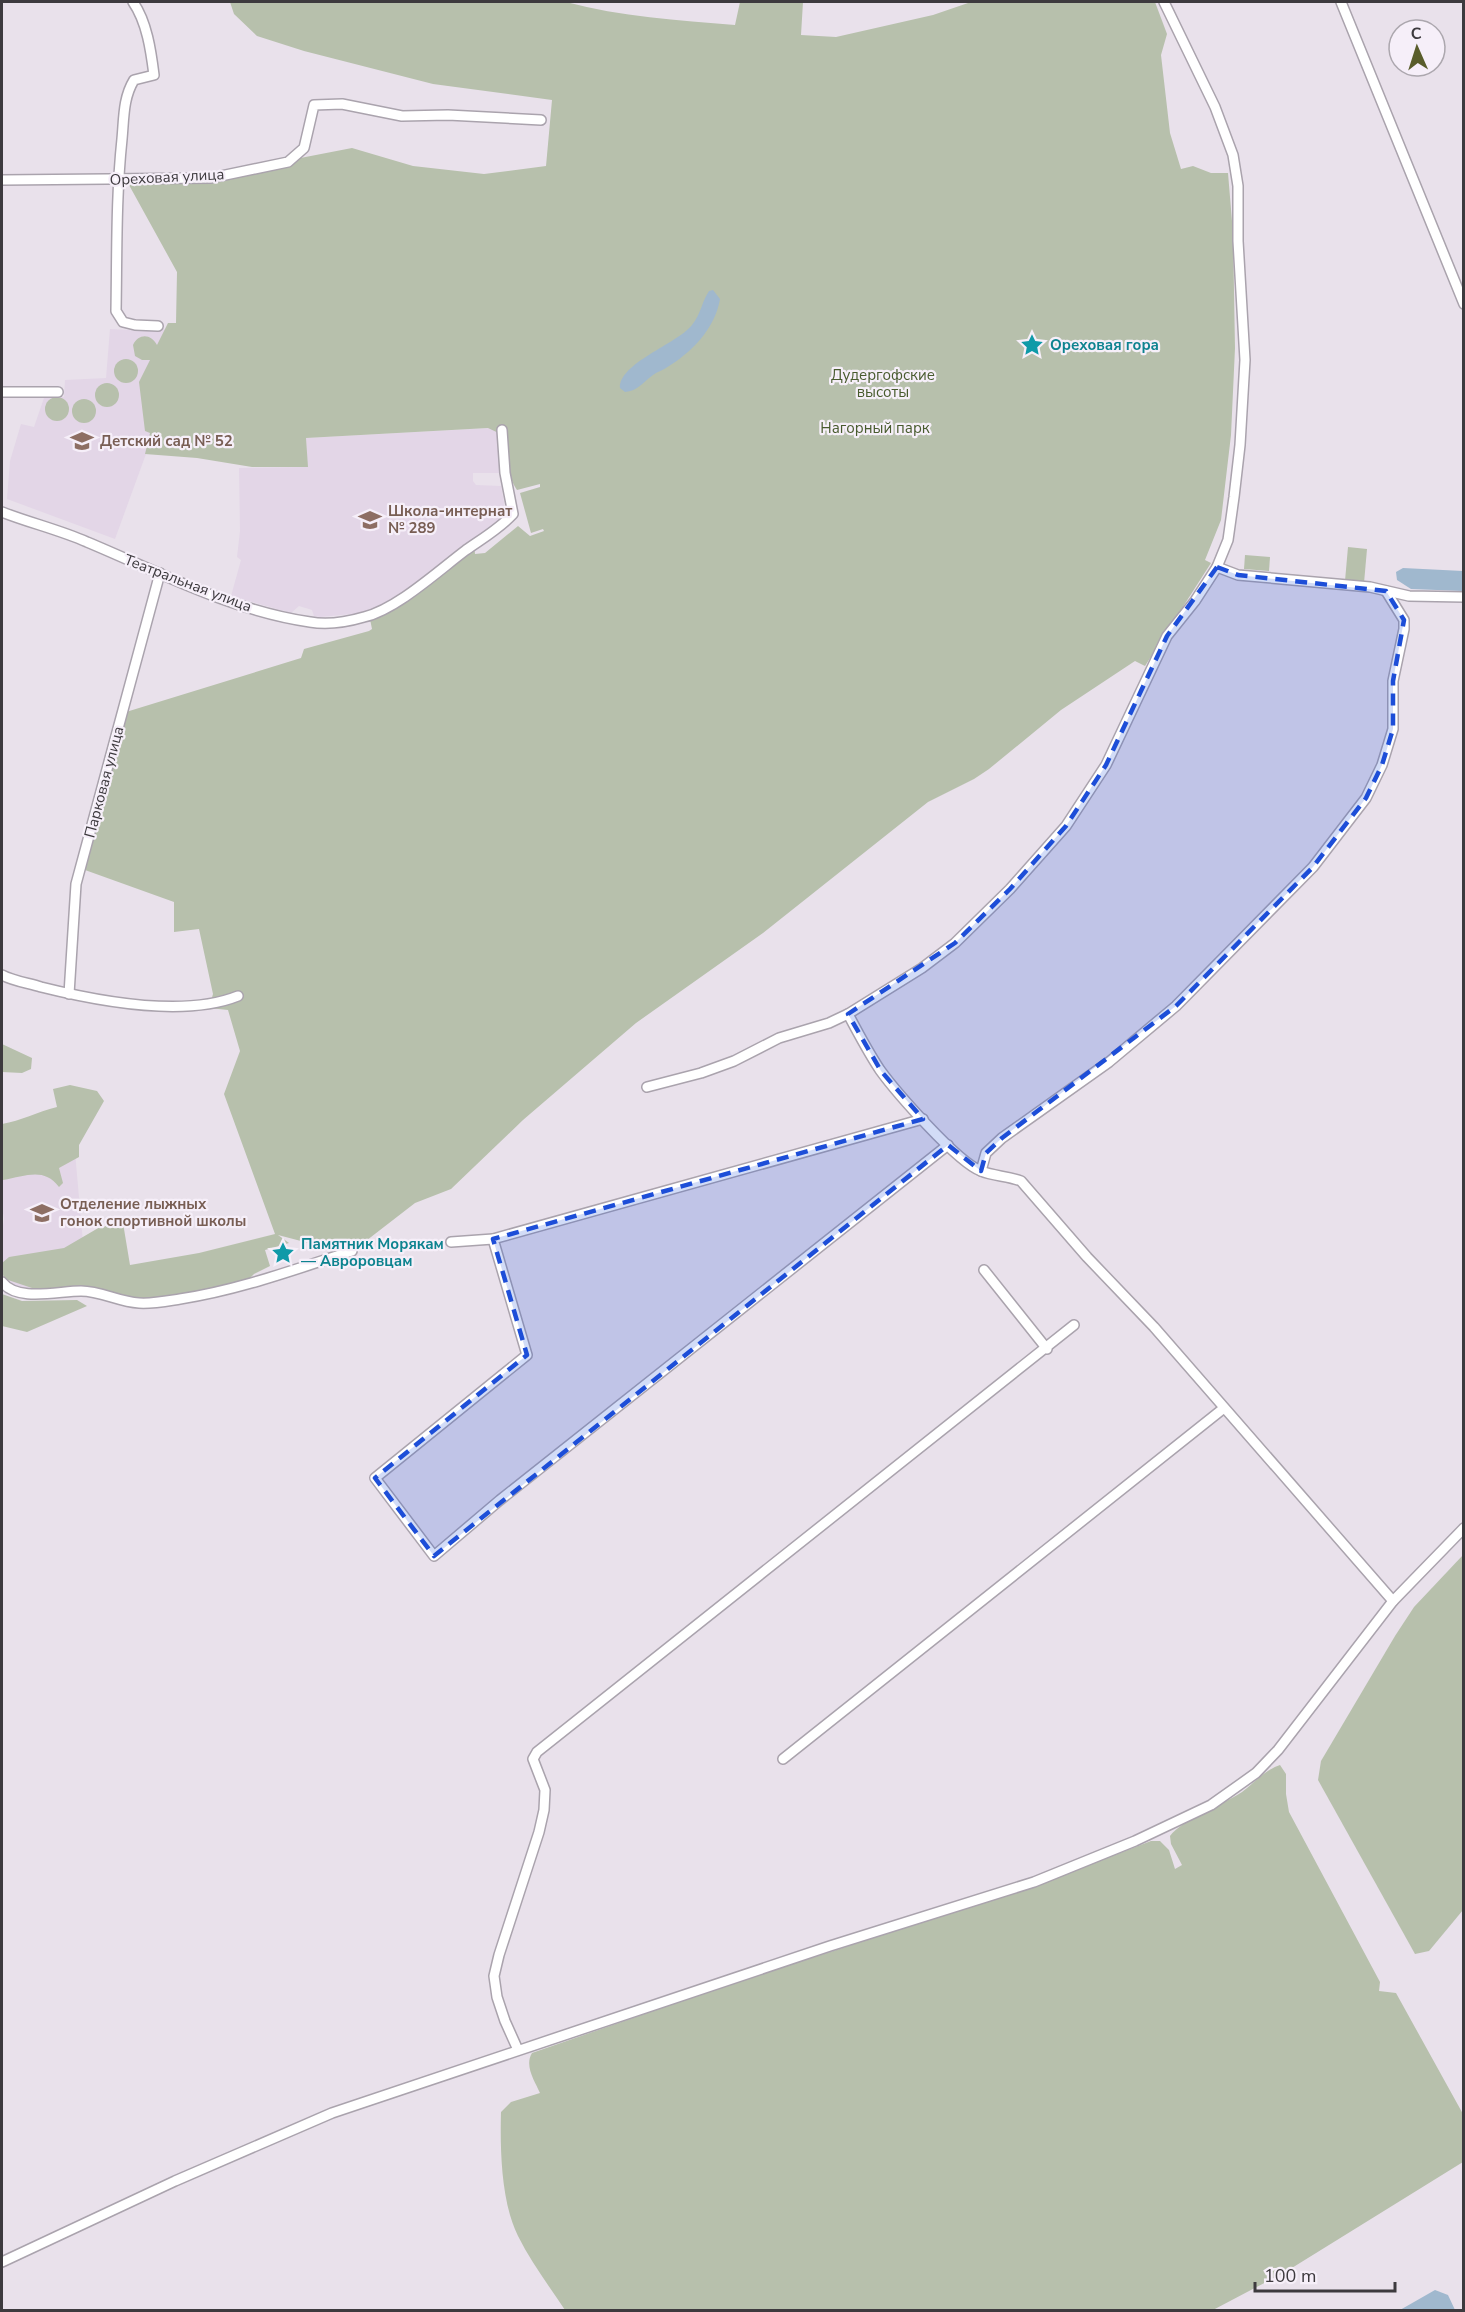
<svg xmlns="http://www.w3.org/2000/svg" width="1465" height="2312" font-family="'Nunito Sans',sans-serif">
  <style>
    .built { fill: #e3d6e7 }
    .green { fill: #b7c0ac }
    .water { fill: #a0b8ce }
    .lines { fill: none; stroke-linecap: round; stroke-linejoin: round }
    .minor-casing { stroke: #aaa3ad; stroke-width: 12 }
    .minor { stroke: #fff; stroke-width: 9 }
    .marked { fill: #1d4ed8; fill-opacity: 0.2; stroke: #1d4ed8; stroke-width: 4.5; stroke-dasharray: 12 8; stroke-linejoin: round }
    .labels { text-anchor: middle; stroke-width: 4.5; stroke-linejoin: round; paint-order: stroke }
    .street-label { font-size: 15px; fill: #3d3a3e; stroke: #f6eff9 }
    .culture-label { font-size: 15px; font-weight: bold; fill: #0d838f; stroke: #f6eff9; text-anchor: start }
    .park-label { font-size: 15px; fill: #485b2e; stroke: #f6eff9 }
    .education-label { font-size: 15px; font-weight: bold; fill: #785e54; stroke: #f6eff9; text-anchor: start }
  </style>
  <rect width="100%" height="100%" fill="#e9e1eb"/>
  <g class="built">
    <polygon points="110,329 149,331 168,329 169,356 146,454 115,539 7,499 10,461 21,424 34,427 45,395 64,397 65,380 106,378"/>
    <polygon points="509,427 511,473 473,473 473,481 476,485 501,486 504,502 503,516 498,524 385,605 363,613 320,617 314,616 312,610 299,606 291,613 231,596 241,560 237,557 240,531 239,468 307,467 306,438"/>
    <polygon points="74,1141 87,1287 30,1291 15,1288 2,1275 2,1231 4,1219 2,1207 2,1152"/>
  </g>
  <g class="green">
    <path d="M 230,2 L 566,2 C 621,17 678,20 735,25 L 740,2 L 803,2 L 801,35 L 836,37 L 933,15 L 971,2 L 1155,2 L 1167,34 L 1161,55 L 1170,133 L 1181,169 L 1193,166 L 1211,173 L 1228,173 L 1233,233 L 1235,348 L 1231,435 L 1221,520 L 1205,560 L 1211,563 L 1145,666 L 1135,661 L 1061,710 L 989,769 L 974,779 L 928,802 L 763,933 L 636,1023 L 523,1120 L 451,1189 L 415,1203 L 349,1254 L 328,1248 L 322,1250 L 320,1246 L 278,1235 L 289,1243 L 265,1250 L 270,1266 L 254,1274 L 246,1282 L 221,1289 L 139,1302 L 63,1288 L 35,1289 L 5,1279 L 2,1273 L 2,1263 L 9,1257 L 64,1248 L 100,1227 L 123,1223 L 130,1265 L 199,1253 L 275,1234 L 224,1094 L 240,1051 L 228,1010 L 209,1008 L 213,994 L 199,929 L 174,932 L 174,902 L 85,870 L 126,712 L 301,658 L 304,649 L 369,631 L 372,629 L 370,619 L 474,545 L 475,554 L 485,553 L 518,526 L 530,536 L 544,531 L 543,529 L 531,533 L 520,493 L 540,487 L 540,484 L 517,490 C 506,474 507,456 507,437 L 488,428 L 306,438 L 308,467 L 252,467 L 197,458 L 145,454 L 150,433 L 145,431 L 139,382 L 150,360 L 142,360 L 135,356 L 133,345 C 139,333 151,334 157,345 L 168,323 L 176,323 L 177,272 L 129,185 L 238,170 L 352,148 L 413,166 L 484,174 L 546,166 L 552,100 L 433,84 L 304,51 L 257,36 L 234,14 Z"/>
    <circle cx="126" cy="371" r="12"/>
    <circle cx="107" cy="395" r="12"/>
    <circle cx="57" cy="409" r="12"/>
    <circle cx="84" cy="411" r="12"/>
    <polygon points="1348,547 1367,549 1364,583 1345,581"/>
    <polygon points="1245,555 1270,557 1269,571 1244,569"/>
    <polygon points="2,1044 32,1058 31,1069 22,1073 2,1072"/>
    <path d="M 70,1085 L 97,1091 L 104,1101 L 79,1145 L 79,1157 L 59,1168 L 63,1183 L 59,1187 C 44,1167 26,1176 3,1180 L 2,1124 C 21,1121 37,1112 57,1107 L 53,1089 Z"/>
    <polygon points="2,1294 22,1301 77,1300 87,1306 27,1332 2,1326"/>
    <polygon points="1463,1555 1463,1910 1429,1951 1415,1954 1318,1780 1321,1761 1395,1636 1414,1607"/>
    <path d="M 1280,1765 L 1286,1774 L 1286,1794 L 1289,1812 L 1380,1982 L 1379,1991 L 1396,1993 L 1463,2114 L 1463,2162 L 1287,2271 L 1213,2310 L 565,2310 C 549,2286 531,2262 518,2236 C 501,2202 500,2149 501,2112 L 511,2102 L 540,2093 C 535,2081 524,2066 532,2053 L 725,1986 L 1037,1885 L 1151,1841 L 1160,1841 L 1169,1850 L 1175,1869 L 1182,1865 L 1171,1844 L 1170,1836 C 1183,1819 1222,1805 1242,1792 C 1254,1783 1265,1770 1280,1765 Z"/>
  </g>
  <g class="water">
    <path d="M 713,290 L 720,299 C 715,329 691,353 666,368 C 661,371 657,372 653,375 C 643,382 638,391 625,392 L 620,388 C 619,363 677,344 692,325 C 701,314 702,301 709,291 Z"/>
    <polygon points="1403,568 1463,571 1463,591 1411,589 1397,580 1396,572"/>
    <polygon points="1435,2290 1448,2295 1455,2310 1400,2310"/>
  </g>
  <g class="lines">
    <g class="minor-casing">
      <g id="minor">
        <path d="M 133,2 C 147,22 151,51 154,75 L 134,80 C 123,98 124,118 122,139 C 116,196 117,253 116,311 L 123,322 L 135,325 L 158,326"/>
        <polyline points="1341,2 1464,304"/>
        <polyline points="2,180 211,178 288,162 304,148 314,105 342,104 402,116 448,115 541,120"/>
        <polyline points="2,392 58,392"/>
        <path d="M 2,512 C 30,523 60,530 87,542 C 159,572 232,611 310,622 C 327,625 347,622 364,617 C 397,609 438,571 466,550 C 483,538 499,529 513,514 L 505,473 L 502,430"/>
        <polyline points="1217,567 1238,575 1370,587 1409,596 1464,597"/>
        <path d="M 2,975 C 13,981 28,983 41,987 C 97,1001 183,1018 238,996"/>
        <polyline points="69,994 76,884 160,573"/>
        <path d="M 848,1014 C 858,1033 868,1052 880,1070 C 896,1092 957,1162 981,1171 C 993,1176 1008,1176 1021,1181 L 1087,1257 L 1154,1327 L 1393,1601"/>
        <polyline points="647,1087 701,1073 734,1061 779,1038 829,1023 848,1014 922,968 955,943 1010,889 1066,826 1106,765 1167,636 1195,601 1217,567 1228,540 1234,497 1240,445 1245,360 1238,241 1238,186 1233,155 1215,107 1164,2"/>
        <polyline points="923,1119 493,1239 527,1355 375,1478 434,1556 500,1500 948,1145"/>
        <polyline points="981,1171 986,1153 1002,1138 1109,1062 1176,1006 1313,867 1366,798 1382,765 1393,729 1393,681 1404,629 1404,620 1386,591"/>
        <polyline points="451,1242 493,1239"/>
        <polyline points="984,1270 1047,1349"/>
        <path d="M 2,1282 C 17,1302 58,1291 81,1291 C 101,1291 119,1302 139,1303 C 152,1304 167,1301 180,1299 C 239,1290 296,1269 352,1251"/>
        <polyline points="783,1759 1224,1408"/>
        <polyline points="518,2050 505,2021 497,1997 494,1976 499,1955 539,1832 544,1810 545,1790 533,1759 537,1752 1074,1325"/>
        <polyline points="2,2262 175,2181 332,2113 830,1946 1034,1882 1135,1841 1211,1805 1256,1773 1278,1750 1393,1601 1464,1528"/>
      </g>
    </g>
    <use href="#minor" class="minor"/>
  </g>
  <path class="marked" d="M 1217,567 L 1238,575 L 1386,591 L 1404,620 L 1393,681 L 1393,729 L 1382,765 L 1366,798 L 1313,867 L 1176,1006 L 1002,1138 L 986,1153 L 981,1171 L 948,1145 L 434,1556 L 375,1478 L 527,1355 L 493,1239 L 923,1119 L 881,1071 L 848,1014 L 955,943 L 1010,889 L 1066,826 L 1106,765 L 1167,636 Z"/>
  <defs>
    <g id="sight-bare" transform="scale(1.8)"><path d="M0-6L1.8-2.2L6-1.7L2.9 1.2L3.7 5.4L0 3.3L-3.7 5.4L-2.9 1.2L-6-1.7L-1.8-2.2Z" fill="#0f9aa8" stroke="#f6eff9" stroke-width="2.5" paint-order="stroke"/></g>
    <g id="school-bare" transform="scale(1.8)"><path d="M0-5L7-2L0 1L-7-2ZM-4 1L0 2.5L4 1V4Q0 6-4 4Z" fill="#8d6e63" stroke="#f6eff9" stroke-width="2.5" paint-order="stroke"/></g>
  </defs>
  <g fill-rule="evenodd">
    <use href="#sight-bare" x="1032" y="345"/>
    <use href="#school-bare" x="82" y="441"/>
    <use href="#school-bare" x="370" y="520"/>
    <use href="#school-bare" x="42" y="1213"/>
    <use href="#sight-bare" x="283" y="1253"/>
  </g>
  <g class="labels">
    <g class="street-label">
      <text transform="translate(167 177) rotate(-3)" y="5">Ореховая улица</text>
      <text transform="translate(188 583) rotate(21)" y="5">Театральная улица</text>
      <text transform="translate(104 782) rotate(-75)" y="5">Парковая улица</text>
    </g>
    <g class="culture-label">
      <text x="1050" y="350">Ореховая гора</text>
      <text x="301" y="1249">Памятник Морякам<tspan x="301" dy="17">— Авроровцам</tspan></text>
    </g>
    <g class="park-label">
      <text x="883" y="380">Дудергофские<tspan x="883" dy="17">высоты</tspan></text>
      <text x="875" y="433">Нагорный парк</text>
    </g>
    <g class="education-label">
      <text x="100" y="446">Детский сад № 52</text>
      <text x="388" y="516">Школа-интернат<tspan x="388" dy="17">№ 289</tspan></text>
      <text x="60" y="1209">Отделение лыжных<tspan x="60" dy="17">гонок спортивной школы</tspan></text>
    </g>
  </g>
  <rect width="1465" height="2312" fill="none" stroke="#3d3a3e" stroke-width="6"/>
  <g transform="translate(1417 48) rotate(357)"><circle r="28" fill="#f6eff9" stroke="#aca7ae" stroke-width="1.5"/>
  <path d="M0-4.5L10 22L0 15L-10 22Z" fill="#595d2b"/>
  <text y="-9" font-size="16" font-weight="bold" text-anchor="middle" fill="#3d3a3e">С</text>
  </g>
  <path d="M1255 2282v9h140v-9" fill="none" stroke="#3d3a3e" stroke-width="3"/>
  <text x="1264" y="2282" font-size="18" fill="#3d3a3e" stroke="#f6eff9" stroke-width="4.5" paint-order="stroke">100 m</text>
</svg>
